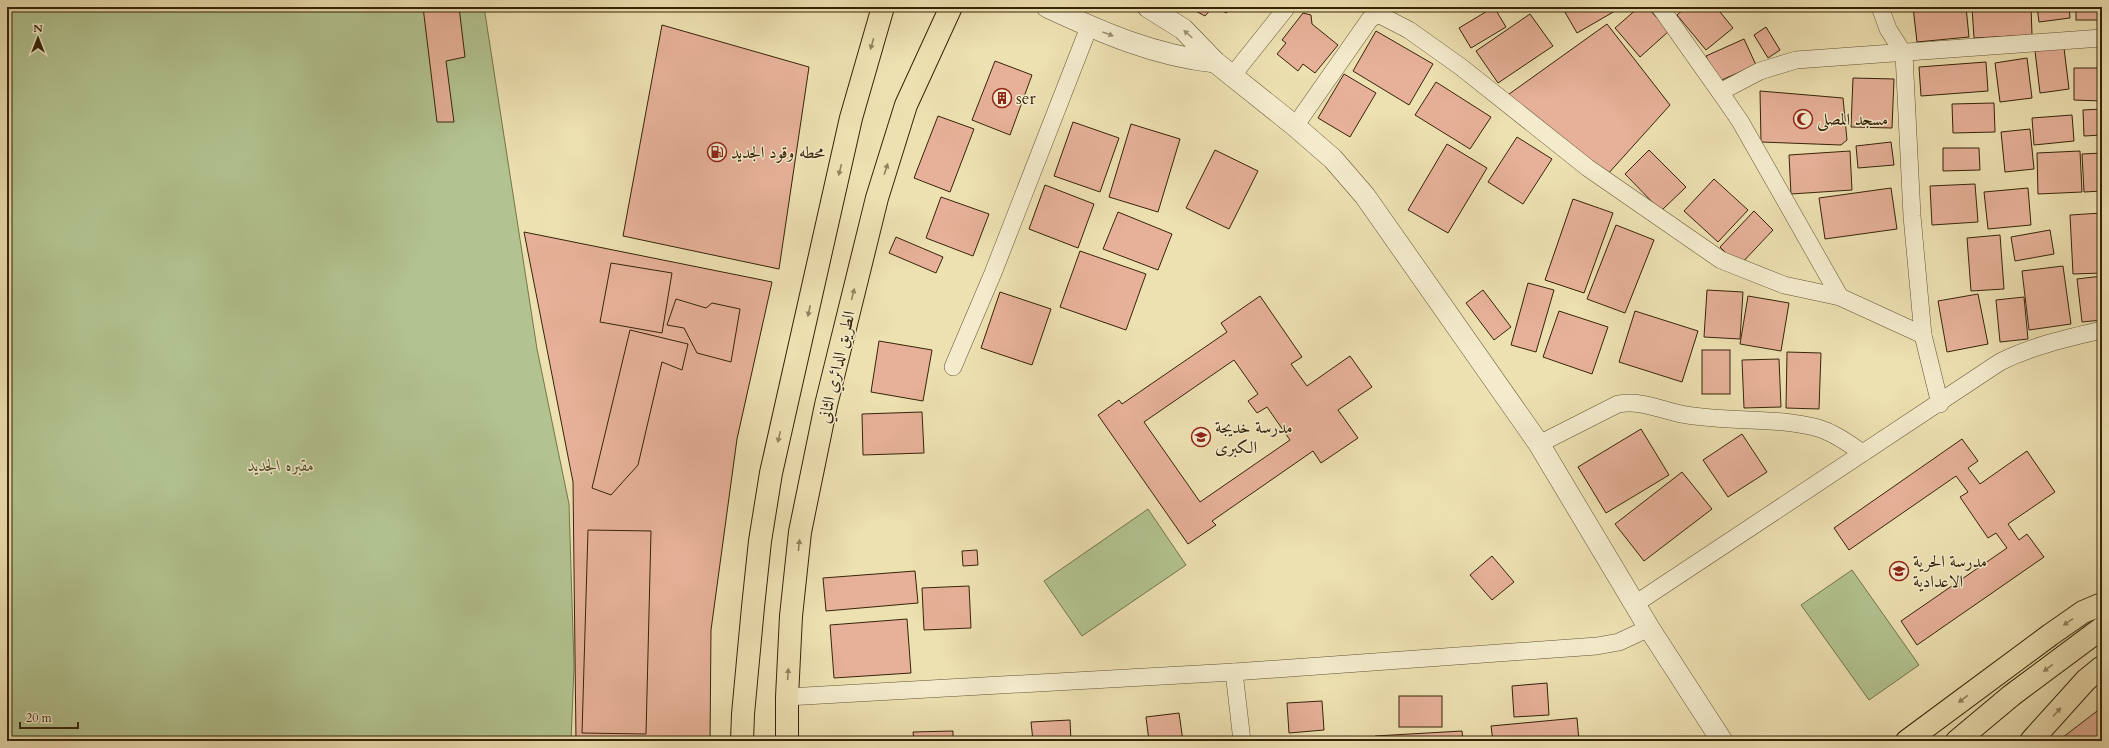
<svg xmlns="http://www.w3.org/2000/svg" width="2109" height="748" font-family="Cardo,Amiri,serif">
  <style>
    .green { fill: #b2c390; stroke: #74744c }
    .building { fill: #e6b198; stroke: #362409; fill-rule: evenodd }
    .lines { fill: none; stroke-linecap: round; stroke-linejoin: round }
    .minor-casing { stroke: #645333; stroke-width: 18 }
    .tertiary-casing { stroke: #645333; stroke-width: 22 }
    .primary-casing { stroke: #362409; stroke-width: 24 }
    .minor { stroke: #f3ebcc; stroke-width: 17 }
    .tertiary { stroke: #f3ebcc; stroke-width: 21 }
    .primary { stroke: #ede0b1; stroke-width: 22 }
    .oneway { fill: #9e9174 }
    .oneway2 { fill: #92825d }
    .labels { text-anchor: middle; stroke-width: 3; stroke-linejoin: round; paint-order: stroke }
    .poi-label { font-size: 17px; fill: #362409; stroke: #f3ebcc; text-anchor: start }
    .street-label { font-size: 17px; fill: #362409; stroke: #f3ebcc }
    .park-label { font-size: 17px; font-style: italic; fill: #554c2b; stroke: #f3ebcc }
  </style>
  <rect width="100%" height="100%" fill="#ede0b1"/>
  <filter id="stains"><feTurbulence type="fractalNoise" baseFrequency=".005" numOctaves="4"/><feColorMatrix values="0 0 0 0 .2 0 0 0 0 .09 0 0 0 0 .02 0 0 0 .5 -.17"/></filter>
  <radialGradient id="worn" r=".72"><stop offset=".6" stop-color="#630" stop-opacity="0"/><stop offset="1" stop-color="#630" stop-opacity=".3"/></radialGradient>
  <g class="green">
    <polygon points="7,7 484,7 537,349 569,504 574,666 571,741 7,741"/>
    <polygon points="1148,509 1186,565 1082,636 1044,581"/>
    <polygon points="1852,570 1919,665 1869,700 1801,605"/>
  </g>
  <g class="building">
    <polygon points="423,7 459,7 465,57 446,61 454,122 437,122"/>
    <polygon points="1188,7 1213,7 1205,16"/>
    <polygon points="1218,7 1233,7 1226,13"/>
    <polygon points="1494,7 1506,27 1471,48 1459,28"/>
    <polygon points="1562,7 1622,7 1577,33"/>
    <polygon points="1639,7 1647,7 1669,31 1640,57 1615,28"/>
    <polygon points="1686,7 1716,7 1733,28 1706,50 1677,15"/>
    <polygon points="1913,7 1966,7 1969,37 1917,42"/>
    <polygon points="1972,7 2031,7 2032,35 1974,38"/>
    <polygon points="2037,7 2069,7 2070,18 2039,22"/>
    <rect x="2076" y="7" width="26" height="13"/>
    <polygon points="1303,13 1311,15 1312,24 1338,45 1315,73 1303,64 1298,71 1277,54 1286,43 1282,40"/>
    <polygon points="1530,14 1553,46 1498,83 1476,51"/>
    <polygon points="1607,24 1670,105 1607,175 1505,97"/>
    <polygon points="662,25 809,67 779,269 623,236"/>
    <polygon points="1766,27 1780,50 1768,58 1754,35"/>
    <polygon points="1376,31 1433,64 1409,105 1353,71"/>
    <polygon points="1744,39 1756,65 1717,82 1706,56"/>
    <polygon points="2064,48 2069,89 2040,93 2035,51"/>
    <polygon points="2027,58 2032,98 2000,102 1995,63"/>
    <polygon points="995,61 1032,75 1010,135 972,120"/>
    <polygon points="1986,62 1988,91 1921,96 1919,67"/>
    <polygon points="2074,68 2102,68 2102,101 2074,100"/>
    <polygon points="1344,74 1376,93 1350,137 1318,118"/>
    <polygon points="1853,78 1894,79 1892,128 1851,127"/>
    <polygon points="1436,82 1491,117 1470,149 1415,115"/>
    <polygon points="1760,91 1843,98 1847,140 1841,145 1761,142"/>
    <polygon points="1994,103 1995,132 1953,133 1952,104"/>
    <polygon points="2102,109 2102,135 2084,136 2083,110"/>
    <polygon points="2072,115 2074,141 2034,145 2032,118"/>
    <polygon points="938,116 974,129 950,192 914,178"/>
    <polygon points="1073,122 1119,138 1100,192 1054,176"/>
    <polygon points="1131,124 1180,139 1158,212 1109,197"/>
    <polygon points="2030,129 2034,169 2005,172 2001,132"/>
    <polygon points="1517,137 1552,159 1523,204 1488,182"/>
    <polygon points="1891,142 1894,165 1858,168 1856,146"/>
    <polygon points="1447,144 1487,168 1448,233 1408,210"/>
    <polygon points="1943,148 1979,148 1980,170 1943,171"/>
    <polygon points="1215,150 1258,171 1229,229 1186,208"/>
    <polygon points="1649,150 1686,187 1661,211 1625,174"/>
    <polygon points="1850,151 1852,190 1791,194 1789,155"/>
    <polygon points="2080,151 2082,192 2038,194 2037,153"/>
    <polygon points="2102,153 2102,191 2084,192 2082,154"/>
    <polygon points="1714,179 1748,210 1718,242 1684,211"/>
    <polygon points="1975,184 1978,222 1932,225 1930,186"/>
    <polygon points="1045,185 1094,204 1078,248 1029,229"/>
    <polygon points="1891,188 1897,229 1825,239 1819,198"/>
    <polygon points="2028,188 2031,225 1988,229 1984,192"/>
    <polygon points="941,197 989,214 973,256 926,238"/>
    <polygon points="1573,199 1613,213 1584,293 1545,280"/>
    <polygon points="1754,211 1773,230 1739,266 1720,247"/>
    <polygon points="1118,212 1172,234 1158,270 1103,249"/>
    <polygon points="2102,213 2102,273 2073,274 2070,215"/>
    <polygon points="1616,225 1654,240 1625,313 1587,299"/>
    <polygon points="2050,230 2054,254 2015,261 2011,237"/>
    <polygon points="524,232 772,282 737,439 711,630 710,741 576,741 573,482"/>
    <polygon points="2000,235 2004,289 1971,291 1967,238"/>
    <polygon points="896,237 943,257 936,273 889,253"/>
    <polygon points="1080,251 1146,274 1126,330 1060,307"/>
    <polygon points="611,263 672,273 662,333 600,322"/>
    <polygon points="2063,266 2071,324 2029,330 2022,271"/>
    <polygon points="2102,276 2102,320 2082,322 2077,279"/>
    <polygon points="1528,283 1554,290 1536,352 1511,345"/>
    <polygon points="1483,290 1511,327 1494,340 1466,303"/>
    <polygon points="1707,290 1743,292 1740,339 1704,337"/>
    <polygon points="1000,292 1051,309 1032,365 981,348"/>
    <polygon points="1978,294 1988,344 1947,352 1938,301"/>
    <path d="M 1260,296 L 1302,357 L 1291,364 L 1307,386 L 1350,356 L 1372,387 L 1338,410 L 1358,438 L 1321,463 L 1313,451 L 1212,521 L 1216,525 L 1188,544 L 1098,415 L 1119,400 L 1122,404 L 1227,332 L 1221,323 ZM 1234,360 L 1258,394 L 1248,401 L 1257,413 L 1267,407 L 1290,440 L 1200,502 L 1144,422 Z"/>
    <polygon points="1748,296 1789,303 1781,351 1740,344"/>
    <polygon points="2024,297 2028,339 2000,342 1996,300"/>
    <polygon points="676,299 706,308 712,303 740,309 731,362 697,353 684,328 667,325"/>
    <polygon points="1559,311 1608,327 1592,374 1543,357"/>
    <polygon points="1635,311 1698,331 1682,382 1619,362"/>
    <polygon points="630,330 688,344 682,370 662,362 638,465 611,495 592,488"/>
    <polygon points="879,341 932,350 923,401 871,392"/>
    <rect x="1702" y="350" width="28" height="44"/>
    <polygon points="1787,352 1821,353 1819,409 1786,408"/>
    <polygon points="1779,359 1781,407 1744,408 1742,360"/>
    <polygon points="922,412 924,453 863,455 862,414"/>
    <polygon points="1641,429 1669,475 1606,513 1578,467"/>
    <polygon points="1742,434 1767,472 1728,497 1703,460"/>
    <polygon points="1962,439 1978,461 1968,468 1980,484 2027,451 2055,492 2008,524 2019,540 2027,534 2044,557 1917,645 1901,621 2007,548 1996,533 1988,538 1960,497 1968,492 1956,476 1849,550 1834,528"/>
    <polygon points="1682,472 1712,509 1644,561 1615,524"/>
    <polygon points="588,530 651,531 646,734 582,733"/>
    <polygon points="977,550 978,565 963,566 962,551"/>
    <polygon points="1492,556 1514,582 1492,600 1470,575"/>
    <polygon points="915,571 918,603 826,611 823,578"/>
    <polygon points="969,586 971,628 924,630 922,588"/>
    <polygon points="907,619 911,673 834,678 830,625"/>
    <polygon points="1547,683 1549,715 1514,717 1512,686"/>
    <rect x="1399" y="696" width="43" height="31"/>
    <polygon points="1322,701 1324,730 1289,733 1287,703"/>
    <polygon points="2101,708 2102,732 2090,741 2058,741"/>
    <polygon points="1179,713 1183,741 1149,741 1146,717"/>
    <polygon points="1577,718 1579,741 1493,741 1491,726"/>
    <polygon points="1070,720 1071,741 1033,741 1031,722"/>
    <polygon points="953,731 953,741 914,741 913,732"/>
    <polygon points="1462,731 1463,741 1376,741 1375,736"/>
    <polygon points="1346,737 1346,741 1298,741"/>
  </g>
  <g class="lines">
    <g class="minor-casing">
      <g id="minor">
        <polyline points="1660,7 1720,92"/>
        <polyline points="1880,7 1888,29 1904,54 1912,216 1923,335 1940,404"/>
        <polyline points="1232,76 1287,7"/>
        <polyline points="1295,126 1370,19 1378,14 1409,30 1461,67 1588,168 1721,260 1784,285 1840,297 1923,335"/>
        <polyline points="1840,297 1740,121 1720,92 1760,71 1796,60 2102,38"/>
        <polyline points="953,367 993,273 1089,27"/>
        <path d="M 1539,444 L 1618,404 C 1640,400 1659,409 1681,414 C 1725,423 1774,416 1818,428 C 1835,433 1849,444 1863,453"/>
        <path d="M 1635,604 L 2000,362 C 2032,346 2067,338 2102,330"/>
        <polyline points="1234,672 1242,741"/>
        <polyline points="787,697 1234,672 1597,646 1619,642 1649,628"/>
      </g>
    </g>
    <g class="tertiary-casing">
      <g id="tertiary">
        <path d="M 1047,7 C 1101,32 1155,56 1215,62"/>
        <polyline points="1148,7 1183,29 1215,62 1295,126 1333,159 1365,196 1539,444 1649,628 1722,741"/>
      </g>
    </g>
    <g class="primary-casing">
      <g id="primary">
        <polyline points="742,741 743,714 753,607 760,541 771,473 851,118 883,7"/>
        <polyline points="787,741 787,697 791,616 800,532 826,405 877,198 906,105 951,7"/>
        <polyline points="1907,741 2050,635 2083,612 2102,604"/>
        <polyline points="1957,741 2012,695 2102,628"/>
        <polyline points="2031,741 2086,680 2102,667"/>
      </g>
    </g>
    <use href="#minor" class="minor"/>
    <use href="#tertiary" class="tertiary"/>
    <use href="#primary" class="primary"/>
  </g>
  <defs><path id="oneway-solid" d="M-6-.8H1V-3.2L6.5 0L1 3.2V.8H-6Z"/></defs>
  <g class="oneway">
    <use href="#oneway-solid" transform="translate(1108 34) rotate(20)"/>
    <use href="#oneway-solid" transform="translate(1188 34) rotate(-138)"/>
  </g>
  <g class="oneway2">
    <use href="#oneway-solid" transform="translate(872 44) rotate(106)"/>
    <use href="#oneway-solid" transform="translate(886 169) rotate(-72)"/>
    <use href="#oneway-solid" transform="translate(840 170) rotate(104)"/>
    <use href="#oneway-solid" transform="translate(853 294) rotate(-76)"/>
    <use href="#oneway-solid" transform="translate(809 311) rotate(102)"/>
    <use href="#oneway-solid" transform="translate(779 437) rotate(103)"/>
    <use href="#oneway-solid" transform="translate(799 545) rotate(-84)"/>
    <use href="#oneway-solid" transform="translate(2068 622) rotate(145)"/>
    <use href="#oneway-solid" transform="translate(2048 668) rotate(143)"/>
    <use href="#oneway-solid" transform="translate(788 674) rotate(-87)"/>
    <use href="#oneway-solid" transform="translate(1963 699) rotate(143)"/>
    <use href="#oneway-solid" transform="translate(2057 712) rotate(-48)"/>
  </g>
  <defs>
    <g id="building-ring" transform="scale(1)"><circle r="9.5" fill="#f3ebcc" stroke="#8f2418" stroke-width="1.5"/><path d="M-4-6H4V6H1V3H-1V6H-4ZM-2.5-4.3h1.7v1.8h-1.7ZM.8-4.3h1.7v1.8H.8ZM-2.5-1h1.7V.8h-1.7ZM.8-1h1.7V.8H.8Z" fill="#8f2418"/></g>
    <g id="mosque-ring" transform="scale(1)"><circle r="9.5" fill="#f3ebcc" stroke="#8f2418" stroke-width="1.5"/><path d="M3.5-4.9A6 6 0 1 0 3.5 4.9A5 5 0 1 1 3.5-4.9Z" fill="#8f2418"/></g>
    <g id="fuel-ring" transform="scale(1)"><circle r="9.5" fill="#f3ebcc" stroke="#8f2418" stroke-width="1.5"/><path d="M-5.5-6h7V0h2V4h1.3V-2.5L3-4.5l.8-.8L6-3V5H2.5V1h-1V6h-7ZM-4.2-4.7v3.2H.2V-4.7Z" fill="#8f2418"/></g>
    <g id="school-ring" transform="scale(1)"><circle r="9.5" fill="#f3ebcc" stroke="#8f2418" stroke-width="1.5"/><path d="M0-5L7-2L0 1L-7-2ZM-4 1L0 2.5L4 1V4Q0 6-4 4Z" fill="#8f2418"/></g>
  </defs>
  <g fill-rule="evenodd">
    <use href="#building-ring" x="1002" y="98"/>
    <use href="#mosque-ring" x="1803" y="119"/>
    <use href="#fuel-ring" x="717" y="152"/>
    <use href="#school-ring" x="1201" y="437"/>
    <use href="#school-ring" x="1899" y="571"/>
  </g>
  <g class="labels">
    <g class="poi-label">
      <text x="1016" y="104">ser</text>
      <text x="1817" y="125">مسجد المصلى</text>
      <text x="731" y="158">محطه وقود الجديد</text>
      <text x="1215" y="433">مدرسة خديجة<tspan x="1215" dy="20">الكبرى</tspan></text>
      <text x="1913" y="567">مدرسة الحرية<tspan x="1913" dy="20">الاعدادية</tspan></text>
    </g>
    <g class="street-label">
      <text transform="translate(836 367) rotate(-77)" y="6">الطريق الدائري الثاني</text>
    </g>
    <g class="park-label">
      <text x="281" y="471">مقبره الجديد</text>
    </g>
  </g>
  <rect width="2109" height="748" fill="none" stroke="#ede0b1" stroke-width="24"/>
  <rect x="8" y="8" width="2093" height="732" fill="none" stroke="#362409" stroke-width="2"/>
  <rect x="12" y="12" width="2085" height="724" fill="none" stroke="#362409"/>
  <g transform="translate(38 38)" stroke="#f3ebcc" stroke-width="3" paint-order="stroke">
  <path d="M0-3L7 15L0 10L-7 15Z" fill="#362409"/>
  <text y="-6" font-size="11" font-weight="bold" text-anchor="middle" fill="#362409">N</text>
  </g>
  <path d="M20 722v6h58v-6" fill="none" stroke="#362409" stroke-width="2"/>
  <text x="26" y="722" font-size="12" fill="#362409" stroke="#f3ebcc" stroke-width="3" paint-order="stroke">20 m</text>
  <rect width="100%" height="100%" filter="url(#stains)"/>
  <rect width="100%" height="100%" fill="url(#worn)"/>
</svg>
